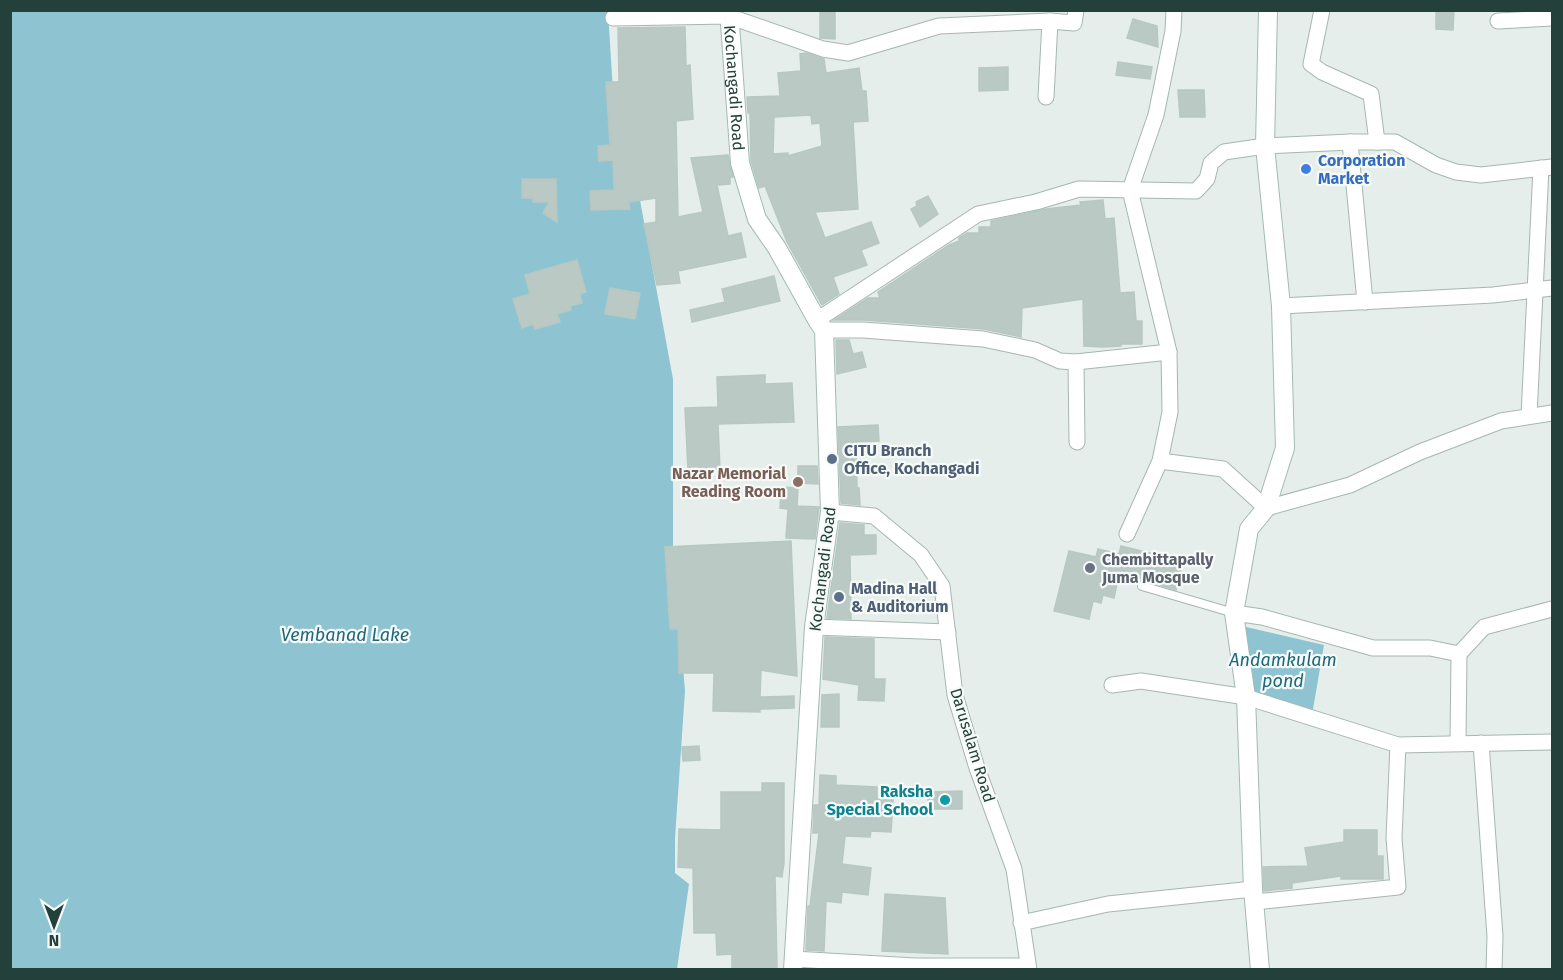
<svg xmlns="http://www.w3.org/2000/svg" width="1563" height="980" font-family="'Fira Sans',sans-serif">
  <style>
    .water { fill: #8ec4d2 }
    .building { fill: #bac9c4; stroke: #b7c8c2; stroke-width: 1.5; fill-rule: evenodd }
    .lines { fill: none; stroke-linecap: round; stroke-linejoin: round }
    .lane-casing { stroke: #a7b6b2; stroke-width: 10 }
    .street-casing { stroke: #a7b6b2; stroke-width: 17 }
    .secondary-casing { stroke: #a3bab3; stroke-width: 20 }
    .lane { stroke: #fff; stroke-width: 8 }
    .street { stroke: #fff; stroke-width: 15 }
    .secondary { stroke: #fff; stroke-width: 18 }
    .shop-dot { fill: #3f7fe0; stroke: #f6faf8; stroke-width: 2 }
    .service-dot { fill: #5c6f8a; stroke: #f6faf8; stroke-width: 2 }
    .education-dot { fill: #8d6e63; stroke: #f6faf8; stroke-width: 2 }
    .worship-dot { fill: #6b7280; stroke: #f6faf8; stroke-width: 2 }
    .culture-dot { fill: #0f9aa8; stroke: #f6faf8; stroke-width: 2 }
    .labels { text-anchor: middle; stroke-width: 4.5; stroke-linejoin: round; paint-order: stroke }
    .street-label { font-size: 16px; fill: #24403a; stroke: #f6faf8 }
    .shop-label { font-size: 16px; font-weight: bold; fill: #366cbe; stroke: #f6faf8; text-anchor: start }
    .service-label { font-size: 16px; font-weight: bold; fill: #4e5e75; stroke: #f6faf8; text-anchor: start }
    .education-label { font-size: 16px; font-weight: bold; fill: #785e54; stroke: #f6faf8; text-anchor: end }
    .worship-label { font-size: 16px; font-weight: bold; fill: #5b616d; stroke: #f6faf8; text-anchor: start }
    .culture-label { font-size: 16px; font-weight: bold; fill: #0d838f; stroke: #f6faf8; text-anchor: end }
    .water-label { font-size: 18px; font-style: italic; fill: #1e687c; stroke: #f6faf8 }
  </style>
  <rect width="100%" height="100%" fill="#e5eeea"/>
  <g class="water">
    <polygon points="10,11 608,11 617,156 635,173 673,379 673,545 685,691 675,838 675,873 689,884 677,969 11,969"/>
    <polygon points="1242,626 1324,645 1312,715 1250,696"/>
  </g>
  <g class="building">
    <polygon points="1436,10 1454,10 1453,30 1436,29"/>
    <polygon points="820,12 835,12 835,39 820,38"/>
    <polygon points="1133,19 1157,26 1158,47 1127,38"/>
    <polygon points="685,27 686,66 690,65 693,119 676,121 678,217 703,212 691,158 728,155 733,177 730,177 730,184 717,185 728,236 741,233 746,257 678,271 680,283 657,285 644,224 656,222 656,198 629,202 630,209 591,210 590,191 614,190 613,160 599,161 598,146 610,145 606,82 619,82 618,28"/>
    <path d="M 806,53 L 824,59 L 826,73 L 859,68 L 862,91 L 866,91 L 868,121 L 853,122 L 858,209 L 815,212 L 825,238 L 871,222 L 879,243 L 861,250 L 867,265 L 833,277 L 839,294 L 822,305 L 787,242 L 765,186 L 759,188 L 751,161 L 750,113 L 748,113 L 747,97 L 780,96 L 778,73 L 801,71 L 800,54 ZM 811,115 L 812,124 L 820,123 L 822,146 L 788,156 L 788,153 L 773,154 L 774,117 Z"/>
    <polygon points="1118,62 1152,67 1150,79 1116,75"/>
    <polygon points="1008,67 1008,90 979,91 979,68"/>
    <polygon points="1178,90 1204,90 1205,117 1180,117"/>
    <polygon points="522,179 556,179 557,222 543,213 549,202 533,202 533,198 522,198"/>
    <polygon points="928,196 938,214 920,227 911,209 917,206 916,202"/>
    <polygon points="1103,200 1105,219 1114,218 1120,293 1134,292 1136,321 1142,321 1142,344 1121,344 1121,346 1103,347 1084,346 1083,299 1022,308 1021,337 984,329 864,320 834,320 868,298 880,298 878,292 949,245 959,241 959,238 967,233 979,233 979,227 991,227 991,221 1046,209 1081,205 1080,202"/>
    <polygon points="577,260 586,292 580,294 582,303 570,306 571,310 557,314 560,322 535,329 533,324 522,328 513,299 530,294 525,275"/>
    <polygon points="774,276 780,301 692,322 690,310 725,302 722,289"/>
    <polygon points="610,288 640,293 635,319 605,314"/>
    <polygon points="836,340 849,340 853,354 862,352 866,367 837,374"/>
    <polygon points="765,375 765,384 792,383 794,422 718,424 720,469 688,470 685,408 718,407 717,377"/>
    <polygon points="878,425 879,441 856,442 857,488 859,488 860,505 841,503 838,427"/>
    <polygon points="798,466 817,466 818,484 798,483"/>
    <polygon points="781,487 798,488 797,506 819,507 815,539 786,538 788,509 780,508"/>
    <polygon points="840,523 864,525 864,535 876,535 876,554 850,555 851,619 827,618"/>
    <polygon points="791,541 797,676 761,670 760,697 794,696 794,708 760,709 760,712 713,711 714,673 679,673 678,629 670,629 665,547"/>
    <polygon points="1121,546 1183,561 1176,590 1144,580 1137,583 1118,579 1114,598 1103,595 1101,603 1093,601 1089,619 1054,611 1069,551 1096,557 1098,549 1119,554"/>
    <polygon points="825,637 874,639 874,679 885,679 884,701 858,700 859,685 823,679"/>
    <polygon points="839,694 839,727 821,727 822,695"/>
    <polygon points="699,746 700,760 683,761 682,747"/>
    <polygon points="820,775 836,776 836,785 877,787 877,799 893,800 891,832 871,831 870,837 845,836 842,864 871,868 868,895 842,892 841,903 826,901 824,951 806,950 808,906 810,906 819,833 813,833 814,805 819,805"/>
    <polygon points="762,783 784,783 784,863 782,877 775,876 777,969 732,969 732,954 717,955 716,933 694,933 693,868 678,867 679,829 721,830 721,792 762,792"/>
    <polygon points="962,791 962,809 928,809 928,792"/>
    <polygon points="1344,830 1377,830 1377,856 1383,856 1383,879 1341,879 1341,876 1292,883 1292,888 1264,891 1263,867 1308,866 1305,848 1344,842"/>
    <polygon points="885,894 945,898 948,954 882,951"/>
  </g>
  <g class="lines">
    <g class="lane-casing">
      <polyline id="lane" points="1142,586 1234,613"/>
    </g>
    <g class="street-casing">
      <g id="street">
        <polyline points="1322,10 1311,64 1322,72 1371,94 1377,142"/>
        <polyline points="613,18 728,16 823,49 848,53 939,26 1050,21 1074,23 1076,10"/>
        <polyline points="1498,21 1552,18"/>
        <polyline points="1046,97 1050,21"/>
        <polyline points="1350,142 1365,302"/>
        <polyline points="1281,306 1493,295 1552,288"/>
        <polyline points="817,320 978,214 1036,202 1079,189 1196,191 1207,179 1211,163 1224,152 1265,146 1350,142 1395,142 1436,165 1456,172 1481,175 1552,167"/>
        <polyline points="824,330 863,330 983,339 1035,350 1060,361 1076,362 1169,352"/>
        <polyline points="1076,362 1077,442"/>
        <polyline points="1529,416 1541,168"/>
        <polyline points="1160,461 1223,469 1266,508 1350,485 1420,452 1501,421 1552,413"/>
        <polyline points="830,512 874,516 921,555 942,586 955,695 977,768 1014,869 1029,970"/>
        <polyline points="1127,534 1160,461 1170,412 1169,352 1130,190 1156,115 1173,31 1174,10"/>
        <polyline points="1234,613 1262,617 1373,648 1430,648 1459,654"/>
        <polyline points="814,627 948,632"/>
        <polyline points="1112,685 1141,681 1246,697 1398,745 1552,742"/>
        <polyline points="1458,743 1459,654 1484,627 1552,609"/>
        <polyline points="1481,743 1495,936 1494,970"/>
        <polyline points="1255,902 1398,887 1394,838 1398,745"/>
        <polyline points="1021,923 1108,904 1253,889"/>
        <polyline points="793,959 915,966 1027,966"/>
      </g>
    </g>
    <g class="secondary-casing">
      <g id="secondary">
        <path id="s1" d="M 729,10 L 740,163 L 757,219 L 777,248 L 817,320 L 824,330 L 830,512 L 814,627 L 793,970"/>
        <polyline points="1260,970 1253,889 1246,697 1234,613 1249,529 1266,508 1285,448 1281,306 1265,146 1268,10"/>
      </g>
    </g>
    <use href="#lane" class="lane"/>
    <use href="#street" class="street"/>
    <use href="#secondary" class="secondary"/>
  </g>
  <circle class="shop-dot" cx="1306" cy="169" r="6"/>
  <g class="service-dot">
    <circle cx="832" cy="459" r="6"/>
    <circle cx="839" cy="597" r="6"/>
  </g>
  <circle class="education-dot" cx="798" cy="482" r="6"/>
  <circle class="worship-dot" cx="1090" cy="568" r="6"/>
  <circle class="culture-dot" cx="945" cy="800" r="6"/>
  <g class="labels">
    <g class="street-label">
      <text dy="6" stroke="none"><textPath href="#s1" startOffset="78">Kochangadi Road</textPath></text>
      <text transform="translate(822 569) rotate(-83)" y="6">Kochangadi Road</text>
      <text transform="translate(973 745) rotate(73)" y="6">Darusalam Road</text>
    </g>
    <g class="shop-label">
      <text x="1318" y="166">Corporation<tspan x="1318" dy="18">Market</tspan></text>
    </g>
    <g class="service-label">
      <text x="844" y="456">CITU Branch<tspan x="844" dy="18">Office, Kochangadi</tspan></text>
      <text x="851" y="594">Madina Hall<tspan x="851" dy="18">&amp; Auditorium</tspan></text>
    </g>
    <g class="education-label">
      <text x="786" y="479">Nazar Memorial<tspan x="786" dy="18">Reading Room</tspan></text>
    </g>
    <g class="worship-label">
      <text x="1102" y="565">Chembittapally<tspan x="1102" dy="18">Juma Mosque</tspan></text>
    </g>
    <g class="culture-label">
      <text x="933" y="797">Raksha<tspan x="933" dy="18">Special School</tspan></text>
    </g>
    <g class="water-label">
      <text x="345" y="641">Vembanad Lake</text>
      <text x="1283" y="666">Andamkulam<tspan x="1283" dy="21">pond</tspan></text>
    </g>
  </g>
  <rect width="1563" height="980" fill="none" stroke="#24403a" stroke-width="24"/>
  <g transform="translate(54 926) rotate(180)" stroke="#f6faf8" stroke-width="4.5" paint-order="stroke">
  <path d="M0-4.5L10 22L0 15L-10 22Z" fill="#24403a"/>
  <text y="-9" font-size="16" font-weight="bold" text-anchor="middle" fill="#24403a">N</text>
  </g>
</svg>
